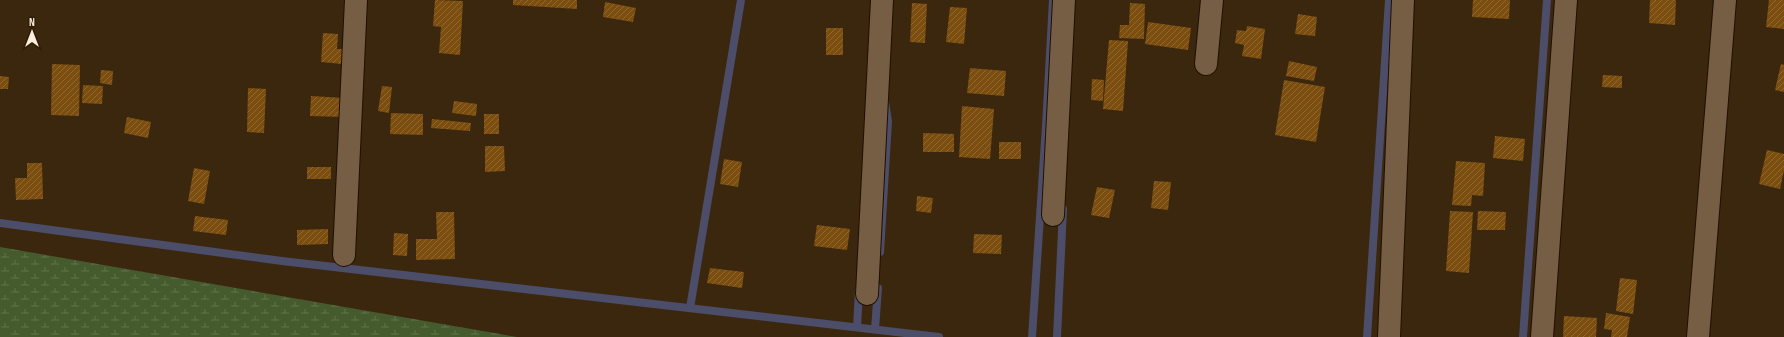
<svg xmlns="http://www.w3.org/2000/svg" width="1784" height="337" font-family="'Sofia Sans Condensed',sans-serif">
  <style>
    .wetland { fill: url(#wetland-marsh) }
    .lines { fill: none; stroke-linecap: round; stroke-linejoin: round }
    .stream { stroke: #4b4d69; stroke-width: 8 }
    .building { fill: url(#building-hatch) }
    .minor-casing { stroke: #210f00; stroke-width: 24 }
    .minor { stroke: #755e44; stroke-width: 22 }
  </style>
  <defs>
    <pattern id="wetland-marsh" width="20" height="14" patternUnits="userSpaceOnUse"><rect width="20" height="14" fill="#455b2e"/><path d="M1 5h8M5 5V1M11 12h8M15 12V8" fill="none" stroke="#61734c"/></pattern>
    <pattern id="building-hatch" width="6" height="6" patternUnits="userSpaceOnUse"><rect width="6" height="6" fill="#7b4e0f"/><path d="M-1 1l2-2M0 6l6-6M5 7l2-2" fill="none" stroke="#8f6832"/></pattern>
  </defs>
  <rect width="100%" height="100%" fill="#3b270e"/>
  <polygon class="wetland" points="0,247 517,337 0,337"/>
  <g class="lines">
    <g class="stream">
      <polyline points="0,223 282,261 939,337"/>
      <polyline points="880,252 888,121 885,102"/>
      <polyline points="690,308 741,0"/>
      <polyline points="857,327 859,290"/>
      <polyline points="875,329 878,288"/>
      <polyline points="1032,337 1046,126 1053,0"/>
      <polyline points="1057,337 1063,209"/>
      <polyline points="1367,337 1389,0"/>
      <polyline points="1523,337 1547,0"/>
    </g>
  </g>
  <g class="building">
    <polygon points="435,0 463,1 460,55 439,53 441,27 433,26"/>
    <polygon points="513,0 577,0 577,9 513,5"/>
    <polygon points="1473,0 1510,0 1509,19 1472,17"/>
    <polygon points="1650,0 1676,0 1675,25 1649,23"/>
    <polygon points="1769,0 1784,0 1784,29 1766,27"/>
    <polygon points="605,2 636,8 633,22 603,17"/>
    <polygon points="912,3 927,4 925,43 910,42"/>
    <polygon points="1130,3 1145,4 1144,39 1119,38 1120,25 1129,25"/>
    <polygon points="950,7 967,8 964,44 946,42"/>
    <polygon points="1298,14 1317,17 1315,36 1295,34"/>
    <polygon points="1148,22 1191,28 1188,50 1145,44"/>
    <polygon points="1247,26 1265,29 1261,59 1242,56 1244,45 1235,43 1237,30 1246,31"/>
    <rect x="826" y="28" width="17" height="27"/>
    <polygon points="323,33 338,34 337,49 343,49 342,64 321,62"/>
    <polygon points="1109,40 1128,41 1123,111 1103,109"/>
    <polygon points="1289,61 1317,67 1314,81 1286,76"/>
    <polygon points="52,64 80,65 79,116 51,115"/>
    <polygon points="1781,64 1784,65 1784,92 1775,90"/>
    <polygon points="970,68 1006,71 1004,96 967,93"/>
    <polygon points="101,70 113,71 112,85 100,83"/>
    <polygon points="1603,75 1622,76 1622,88 1602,87"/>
    <polygon points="0,76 9,77 8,89 0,89"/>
    <polygon points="1092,79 1104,80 1103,101 1091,100"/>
    <polygon points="1284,80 1325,87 1316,142 1275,135"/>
    <polygon points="83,85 103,86 102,104 82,103"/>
    <polygon points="382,86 392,87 389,113 378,111"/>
    <polygon points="248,88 266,89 264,133 247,132"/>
    <polygon points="311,96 344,98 343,117 310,116"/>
    <polygon points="454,101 477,104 476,116 452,113"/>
    <polygon points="962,106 994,109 990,159 959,157"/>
    <polygon points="391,113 423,114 423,135 390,134"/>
    <rect x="484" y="114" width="15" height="20"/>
    <polygon points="127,117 151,122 148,138 124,133"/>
    <polygon points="432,119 471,123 470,131 431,128"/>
    <polygon points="923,133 954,134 954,152 923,152"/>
    <polygon points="1495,136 1525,139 1523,161 1493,158"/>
    <rect x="999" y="142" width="22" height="17"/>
    <polygon points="485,146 504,146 505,171 485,172"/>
    <polygon points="1767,150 1784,154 1784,170 1780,189 1759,184"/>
    <polygon points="724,159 742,162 738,187 720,184"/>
    <polygon points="1456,161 1485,163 1483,196 1472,195 1471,206 1452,205"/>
    <polygon points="27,163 42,163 43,199 16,200 15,178 27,178"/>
    <rect x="307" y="167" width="24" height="12"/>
    <polygon points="194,168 210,171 204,204 188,201"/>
    <polygon points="1154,181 1171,182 1168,210 1151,208"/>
    <polygon points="1097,187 1115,190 1109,218 1091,215"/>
    <polygon points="917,196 933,198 931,213 916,211"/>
    <polygon points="1450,211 1473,212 1469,273 1446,271"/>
    <polygon points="1478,211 1506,212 1505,230 1477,230"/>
    <polygon points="436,212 454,212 455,259 416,260 416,239 437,239"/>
    <polygon points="195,216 228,220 226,235 193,231"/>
    <polygon points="817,225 850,229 847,250 814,246"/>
    <polygon points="328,229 328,244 297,245 297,230"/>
    <polygon points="394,233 408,234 407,256 393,255"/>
    <polygon points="974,234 1002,235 1001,254 973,253"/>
    <polygon points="710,268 744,272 742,288 707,283"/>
    <polygon points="1620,278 1637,280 1633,314 1616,311"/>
    <polygon points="1606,313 1630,317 1627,337 1611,337 1612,330 1604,329"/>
    <polygon points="1564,316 1597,318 1596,337 1563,337"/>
  </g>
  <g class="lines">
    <g class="minor-casing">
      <g id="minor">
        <polyline points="1206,64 1212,0"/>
        <polyline points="1053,215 1064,0"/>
        <polyline points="344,255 356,0"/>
        <polyline points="867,294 882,0"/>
        <polyline points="1389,337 1403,0"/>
        <polyline points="1542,337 1566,0"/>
        <polyline points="1698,337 1725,0"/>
      </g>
    </g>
    <use href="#minor" class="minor"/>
  </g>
  <g transform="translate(32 32)" stroke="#301d04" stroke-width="3" paint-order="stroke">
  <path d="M0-3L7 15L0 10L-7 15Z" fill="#fbeedf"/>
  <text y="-6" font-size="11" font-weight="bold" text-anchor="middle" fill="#fbeedf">N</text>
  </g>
</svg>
